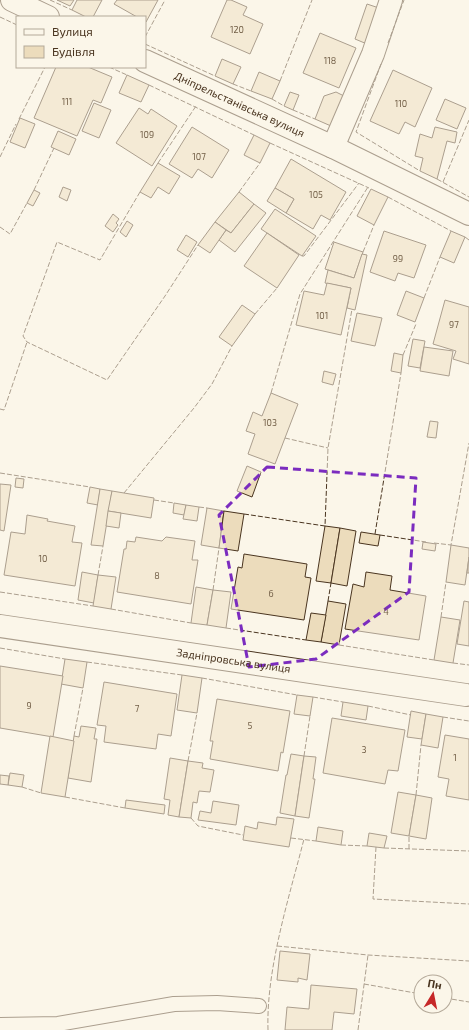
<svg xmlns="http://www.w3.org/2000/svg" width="469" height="1030" font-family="'Exo 2',sans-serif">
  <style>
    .building { fill: #ecdcbc; stroke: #4a3520 }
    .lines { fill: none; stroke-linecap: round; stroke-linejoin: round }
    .service-casing { stroke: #4a3520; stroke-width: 16 }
    .minor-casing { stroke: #4a3520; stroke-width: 24 }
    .service { stroke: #fbf6e9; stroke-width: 14 }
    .minor { stroke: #fbf6e9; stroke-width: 22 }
    .fence { stroke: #4a3520; stroke-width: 1; stroke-dasharray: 5 2; stroke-linecap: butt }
    .marked { fill: none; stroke: #7b2cbf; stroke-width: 3; stroke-dasharray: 8 5; stroke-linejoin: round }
    .labels { text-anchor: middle; stroke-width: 3; stroke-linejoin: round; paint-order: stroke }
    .number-label { font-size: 9px; fill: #725f47 }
    .street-label { font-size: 11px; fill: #4a3520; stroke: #fbf6e9 }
  </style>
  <rect width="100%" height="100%" fill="#fbf6e9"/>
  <g class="building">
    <polygon points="57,0 74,0 70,6"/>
    <polygon points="77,0 102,0 93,17 86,17 72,10"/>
    <polygon points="117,0 158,0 146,22 145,17 137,17 114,4"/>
    <polygon points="227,0 231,0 247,7 243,15 263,24 250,54 211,37"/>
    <polygon points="367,4 379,8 367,44 355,39"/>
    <polygon points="320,33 356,48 339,88 303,73"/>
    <polygon points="222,59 241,67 233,84 215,76"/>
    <polygon points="56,67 88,67 112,77 101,103 93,100 77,136 34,118"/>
    <polygon points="393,70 432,88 415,127 405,122 399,134 370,121"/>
    <polygon points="259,72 280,81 272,99 251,91"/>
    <polygon points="127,75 149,85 141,102 119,93"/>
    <polygon points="290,92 299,95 293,110 284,106"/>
    <polygon points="336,92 344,96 331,126 315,119 324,96"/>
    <polygon points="445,99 466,108 457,129 436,120"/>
    <polygon points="94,103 111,110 99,138 82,131"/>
    <polygon points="139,108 148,114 151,109 177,126 152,166 116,143"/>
    <polygon points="20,118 35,124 25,148 10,142"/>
    <polygon points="192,127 229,150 212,178 198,169 192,178 169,164"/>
    <polygon points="435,127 457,132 455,143 447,141 437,179 420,171 423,158 415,156 420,134 432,138"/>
    <polygon points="58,131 76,139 69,155 51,147"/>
    <polygon points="254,135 270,143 260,163 244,155"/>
    <polygon points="291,159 346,192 330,220 321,215 313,229 286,213 294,199 275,188"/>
    <polygon points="158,163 180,176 169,194 158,187 151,198 140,192"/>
    <polygon points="63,187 71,190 67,201 59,197"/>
    <polygon points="275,188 294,199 286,213 267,201"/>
    <polygon points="371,189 388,197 374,225 357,216"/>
    <polygon points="34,190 40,193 33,206 27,203"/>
    <polygon points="239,192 254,204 231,233 215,222"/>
    <polygon points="254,204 266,213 235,252 219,240 226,230 231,233"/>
    <polygon points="275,209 316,236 302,256 261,229"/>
    <polygon points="113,214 119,219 116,223 118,225 113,232 105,226"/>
    <polygon points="127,221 133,225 126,237 120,232"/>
    <polygon points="215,222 226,230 210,253 198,245"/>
    <polygon points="384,231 426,245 414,278 398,273 395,281 370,272"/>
    <polygon points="451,231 465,237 454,263 440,257"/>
    <polygon points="267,233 299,255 277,288 244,266"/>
    <polygon points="186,235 197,242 188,257 177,250"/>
    <polygon points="334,242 363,252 354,278 325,269"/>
    <polygon points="362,254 367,255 355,310 347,308 351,288 325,283 328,270 354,278"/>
    <polygon points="327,283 351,288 341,335 296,325 304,291 324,295"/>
    <polygon points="406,291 424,298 415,322 397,315"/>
    <polygon points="445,300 469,307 469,364 453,359 456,351 433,344"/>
    <polygon points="242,305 255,314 232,346 219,337"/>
    <polygon points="357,313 382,318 375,346 351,341"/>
    <polygon points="413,339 425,341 420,368 408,366"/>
    <polygon points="424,347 453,351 449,376 420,371"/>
    <polygon points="394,353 403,355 401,373 391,371"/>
    <polygon points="324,371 336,374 333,385 322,382"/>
    <polygon points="271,393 298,404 275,464 248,454 255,434 246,431 253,412 262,416"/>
    <polygon points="430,421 438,422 436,438 427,437"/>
    <polygon points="247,466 261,472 252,497 237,491"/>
    <polygon points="16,478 24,479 23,488 15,487"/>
    <polygon points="0,484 11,485 4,531 0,530"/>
    <polygon points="90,487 100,489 98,505 87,503"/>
    <polygon points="100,489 112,491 103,546 91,545"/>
    <polygon points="112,491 154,498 151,518 108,511"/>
    <polygon points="174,503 186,505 184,515 173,513"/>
    <polygon points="186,505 199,507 197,521 183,519"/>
    <polygon points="207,508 224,511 219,548 201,545"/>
    <polygon points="108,511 121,513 119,528 106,526"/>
    <polygon points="224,511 244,514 238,551 219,548"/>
    <polygon points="27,515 48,519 47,521 75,526 72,542 82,543 75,586 4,575 11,532 25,534"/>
    <polygon points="325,526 340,528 331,583 316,581"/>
    <polygon points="340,528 356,531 347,586 331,583"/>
    <polygon points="361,532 380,535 378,546 359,543"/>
    <polygon points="136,537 162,541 166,537 195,541 192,560 198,560 191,604 117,592 124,549 126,549 127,541 135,542"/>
    <polygon points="423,542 436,544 435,551 422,549"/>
    <polygon points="451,545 469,548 469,557 465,585 446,582"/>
    <polygon points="244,554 307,564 305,577 311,578 304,620 231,609 238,567 242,568"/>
    <polygon points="469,557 469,573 467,573"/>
    <polygon points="82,572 98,575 94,603 78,600"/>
    <polygon points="366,572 392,576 390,590 426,596 419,640 345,629 353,584 364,587"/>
    <polygon points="98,575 116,577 111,609 93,606"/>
    <polygon points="196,587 213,590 207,625 191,623"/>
    <polygon points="213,590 231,592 226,628 207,625"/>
    <polygon points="328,601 346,604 339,645 321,642"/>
    <polygon points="464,601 469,602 469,646 457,644"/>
    <polygon points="311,613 326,615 321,642 306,640"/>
    <polygon points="441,617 460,620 453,663 434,660"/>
    <polygon points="65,659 87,662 83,688 61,684"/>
    <polygon points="0,666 63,676 53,737 0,728"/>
    <polygon points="182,675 202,678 197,713 177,710"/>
    <polygon points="104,682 177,694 171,736 158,734 156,749 104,742 106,726 97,725"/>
    <polygon points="297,695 313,697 310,716 294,714"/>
    <polygon points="217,699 290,711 283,753 281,752 278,771 210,759 213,741 210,741"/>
    <polygon points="343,702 368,706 366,720 341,716"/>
    <polygon points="411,711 426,714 422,739 407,737"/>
    <polygon points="426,714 443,717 438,748 421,745"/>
    <polygon points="332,718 405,730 398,771 388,770 385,784 323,773"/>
    <polygon points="81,726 96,728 94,739 97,739 91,782 68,778 74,736 79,737"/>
    <polygon points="445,735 469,739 469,800 446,796 449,779 438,777"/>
    <polygon points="50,736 74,741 65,797 41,793"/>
    <polygon points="291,754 304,756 295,816 280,813 286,775 287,775"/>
    <polygon points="304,756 316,757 313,779 315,779 309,818 295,816"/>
    <polygon points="170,758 188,761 179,817 168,815 170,800 164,799"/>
    <polygon points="188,761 203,763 202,768 214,770 210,792 199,791 197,803 193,802 191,818 179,817"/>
    <polygon points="10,773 24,775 22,787 8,785"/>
    <polygon points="0,775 9,776 8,785 0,784"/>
    <polygon points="398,792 416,795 409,836 391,833"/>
    <polygon points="416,795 432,798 426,839 409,836"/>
    <polygon points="126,800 165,805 164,814 125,808"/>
    <polygon points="213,801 239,805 236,825 198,820 200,811 211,813"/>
    <polygon points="277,817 294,819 289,847 243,840 245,826 257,829 258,822 276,825"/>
    <polygon points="318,827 343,831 341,845 316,841"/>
    <polygon points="369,833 387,836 384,848 367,846"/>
    <polygon points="280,951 310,954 307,980 298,978 298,982 277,980"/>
    <polygon points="311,985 357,989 354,1014 334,1012 332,1030 285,1030 287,1007 309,1009"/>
  </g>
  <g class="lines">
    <g class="service-casing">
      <polyline id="service" points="0,1025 58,1024 174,1004 217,1003 259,1006"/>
    </g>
    <g class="minor-casing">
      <g id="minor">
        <polyline points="12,0 48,17"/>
        <path id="s1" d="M 145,61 L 333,147 L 469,214"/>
        <polyline points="333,147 373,54 391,0"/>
        <path id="s2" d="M 0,626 L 466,695"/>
      </g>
    </g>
    <use href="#service" class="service"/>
    <use href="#minor" class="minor"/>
    <g class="fence">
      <polyline points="50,0 72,10"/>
      <polyline points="0,17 17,25"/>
      <polyline points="145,37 165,0"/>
      <polyline points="388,43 404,0"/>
      <polyline points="145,44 215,76"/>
      <polyline points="381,64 356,132 420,171"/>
      <polyline points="109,67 127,75"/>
      <polyline points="280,81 312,0"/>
      <polyline points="233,84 251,91"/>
      <polyline points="149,85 254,135"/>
      <polyline points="272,99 284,106"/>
      <polyline points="293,110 315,119"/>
      <polyline points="19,119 45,67"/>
      <polyline points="270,143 369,188"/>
      <polyline points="0,157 16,124"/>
      <polyline points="158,163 196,106"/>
      <polyline points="437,179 469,197"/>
      <polyline points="443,182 469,120"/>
      <polyline points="34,190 54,148"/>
      <polyline points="140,192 100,260 57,242 23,336 27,342 107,380 165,296 198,245"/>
      <polyline points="239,192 260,163"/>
      <polyline points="388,197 451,231"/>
      <polyline points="0,227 10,234 27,203"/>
      <polyline points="465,237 469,240"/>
      <polyline points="363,252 374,225"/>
      <polyline points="302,256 304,256 359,183"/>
      <polyline points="424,298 440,257"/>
      <polyline points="255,314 277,288"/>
      <polyline points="403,355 416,324"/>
      <polyline points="271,393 300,294 368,187"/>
      <polyline points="0,409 4,410 27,342"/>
      <polyline points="285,438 328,448"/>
      <polyline points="0,473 90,487"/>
      <polyline points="124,493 194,408 212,384 232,346"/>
      <polyline points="154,500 174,503"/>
      <polyline points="199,507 207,508"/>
      <polyline points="244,514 325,526 328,448 352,309"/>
      <polyline points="375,534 401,373"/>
      <polyline points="380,535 426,542"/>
      <polyline points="434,543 451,545 469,443"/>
      <polyline points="98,575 103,546"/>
      <polyline points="213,590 219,548"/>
      <polyline points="0,592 93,606"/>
      <polyline points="328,601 331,583"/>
      <polyline points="111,609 191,623"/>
      <polyline points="441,617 446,582"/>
      <polyline points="226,628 306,640"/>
      <polyline points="339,645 434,660"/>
      <polyline points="0,648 65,659"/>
      <polyline points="87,662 182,675"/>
      <polyline points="453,663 469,665"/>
      <polyline points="202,678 297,695"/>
      <polyline points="313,697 343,702"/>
      <polyline points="368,706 411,715"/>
      <polyline points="443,717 469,721"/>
      <polyline points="74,736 83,688"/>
      <polyline points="304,756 310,716"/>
      <polyline points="188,761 197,713"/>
      <polyline points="22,787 41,793"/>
      <polyline points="416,795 421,745"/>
      <polyline points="65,797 125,808"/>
      <polyline points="191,818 198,826 243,835"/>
      <polyline points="291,838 316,841"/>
      <polyline points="341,845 367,846"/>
      <polyline points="376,847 373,899 469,904"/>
      <polyline points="384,848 469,851"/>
      <polyline points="409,849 409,836"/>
      <polyline points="277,946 368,955 469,961"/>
      <polyline points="364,984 421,994"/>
      <polyline points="445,998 469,1002"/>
      <path d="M 268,1030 C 266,969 289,898 304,839"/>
      <polyline points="358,1030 368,955"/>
    </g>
  </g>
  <path d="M0 0H469V1030H0ZM 267,467 L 416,478 L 409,592 L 316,659 L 249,667 L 219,515 Z" fill="#fbf6e9" fill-opacity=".55" fill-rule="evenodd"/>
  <path class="marked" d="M 267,467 L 416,478 L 409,592 L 316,659 L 249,667 L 219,515 Z"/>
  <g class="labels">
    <g class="number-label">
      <text x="237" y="33">120</text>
      <text x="330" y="64">118</text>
      <text x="67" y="105">111</text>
      <text x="401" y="107">110</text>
      <text x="147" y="138">109</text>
      <text x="199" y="160">107</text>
      <text x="316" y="198">105</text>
      <text x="398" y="262">99</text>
      <text x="322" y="319">101</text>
      <text x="454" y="328">97</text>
      <text x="270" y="426">103</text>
      <text x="43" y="562">10</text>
      <text x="157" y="579">8</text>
      <text x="271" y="597">6</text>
      <text x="386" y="615">4</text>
      <text x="29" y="709">9</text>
      <text x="137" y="712">7</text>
      <text x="250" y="729">5</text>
      <text x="364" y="753">3</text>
      <text x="455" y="761">1</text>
    </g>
    <g class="street-label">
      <text dy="4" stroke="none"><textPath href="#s1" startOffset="104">Дніпрельстанівська вулиця</textPath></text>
      <text dy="4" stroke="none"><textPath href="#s2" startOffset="236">Задніпровська вулиця</textPath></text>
    </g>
  </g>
  <rect x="16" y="16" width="130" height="52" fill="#fbf6e9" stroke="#b4a999"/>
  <rect x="24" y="29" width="20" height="6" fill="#fbf6e9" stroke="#b4a999"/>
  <text x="52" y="36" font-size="12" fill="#4a3520">Вулиця</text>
  <rect x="24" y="46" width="20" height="12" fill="#ecdcbc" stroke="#b4a999"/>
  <text x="52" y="56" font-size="12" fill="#4a3520">Будівля</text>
  <g transform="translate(433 994) rotate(10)"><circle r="19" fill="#fbf6e9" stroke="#b4a999"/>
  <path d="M0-3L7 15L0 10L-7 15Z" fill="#c62828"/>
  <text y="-6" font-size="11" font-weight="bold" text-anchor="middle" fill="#4a3520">Пн</text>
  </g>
</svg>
